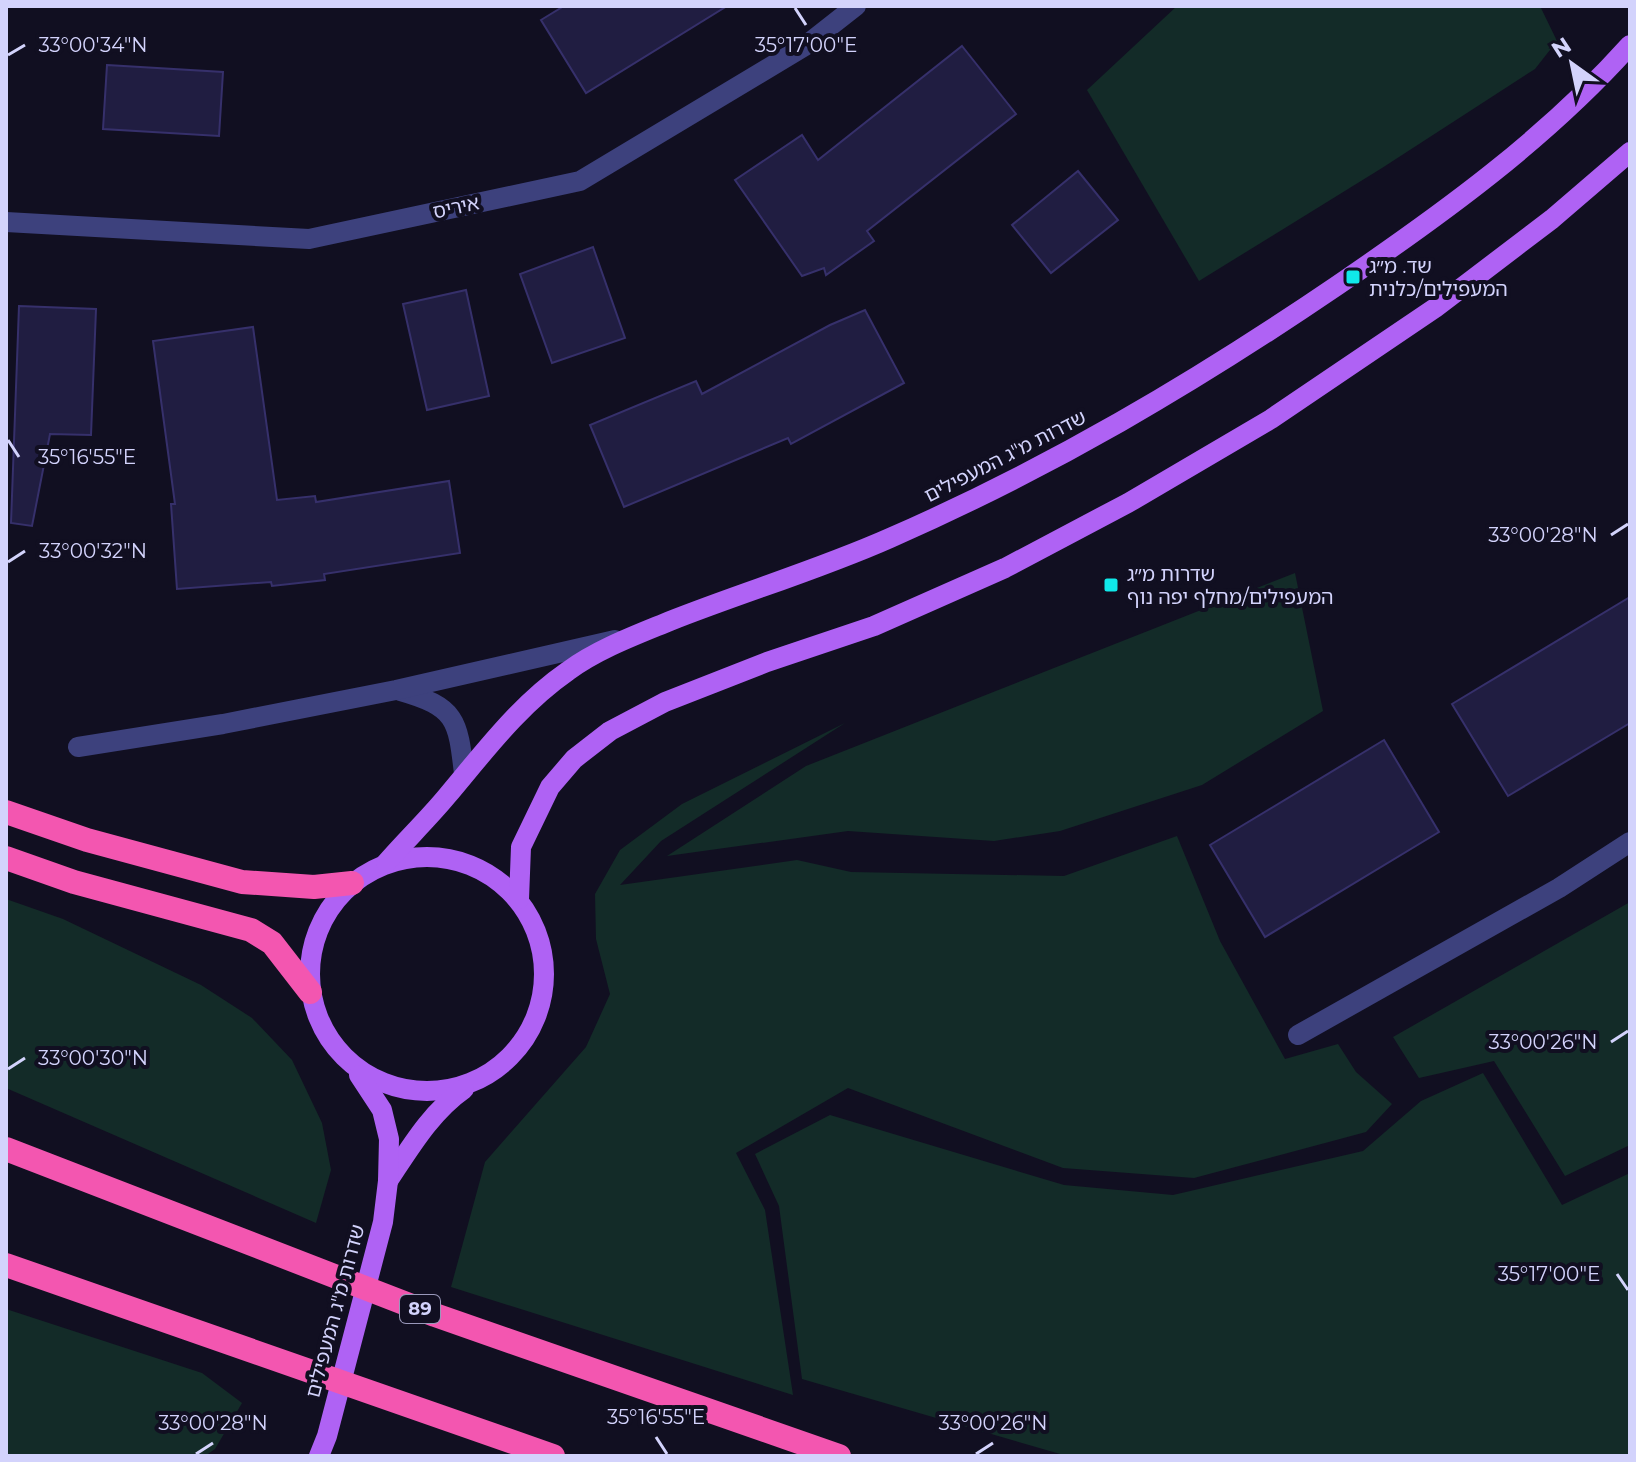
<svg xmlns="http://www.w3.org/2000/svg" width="1636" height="1462" font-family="Montserrat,'Noto Sans Hebrew',sans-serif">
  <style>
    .green { fill: #132b28 }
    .building { fill: #201d41; stroke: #36306b; stroke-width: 2 }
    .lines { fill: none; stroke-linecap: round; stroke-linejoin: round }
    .minor { stroke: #3d417d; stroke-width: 20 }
    .major { stroke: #af62f4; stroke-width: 20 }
    .highway { stroke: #f356b0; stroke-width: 24 }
    .ticks { fill: none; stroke: #d3d3fc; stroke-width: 3 }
    .poi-dot { fill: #10e9ea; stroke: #110f21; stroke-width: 3 }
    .labels { text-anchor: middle; stroke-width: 8; stroke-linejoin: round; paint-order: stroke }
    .shield { fill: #110f21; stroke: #9998ba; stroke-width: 2 }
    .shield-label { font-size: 18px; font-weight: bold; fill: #d3d3fc }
    .street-label { font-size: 20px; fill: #d3d3fc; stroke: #110f21 }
    .poi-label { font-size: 20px; fill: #d3d3fc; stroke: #110f21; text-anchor: start }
    .ticks-label { font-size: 20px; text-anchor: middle; fill: #d3d3fc; stroke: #110f21; stroke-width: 8; stroke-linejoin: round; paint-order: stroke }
  </style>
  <rect width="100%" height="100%" fill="#110f21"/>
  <g class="green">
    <polygon points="1177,6 1540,6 1557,41 1535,69 1382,168 1199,281 1087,90"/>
    <polygon points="1295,573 1323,711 1202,785 1060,831 994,841 848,831 667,856 806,766"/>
    <polygon points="845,723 661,841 620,885 797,860 851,872 1064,876 1177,836 1220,941 1285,1059 1338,1044 1356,1072 1392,1104 1366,1132 1194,1178 1063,1168 848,1088 736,1153 765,1210 793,1395 451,1287 485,1162 586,1047 610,994 596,939 595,894 620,850 682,804"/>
    <polygon points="6,899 63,919 201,985 252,1018 292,1060 322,1123 331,1170 316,1223 6,1088"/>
    <polygon points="1630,902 1630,1145 1565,1176 1494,1061 1419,1078 1393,1037"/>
    <polygon points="1483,1073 1562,1205 1630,1173 1630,1456 1067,1456 802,1379 779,1206 755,1154 830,1115 1064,1185 1173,1195 1363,1151 1421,1101"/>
    <polygon points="6,1309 202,1373 242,1403 215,1449 205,1456 6,1456"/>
  </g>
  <g class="building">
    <polygon points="564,6 727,6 586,93 541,20"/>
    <polygon points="962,46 1016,114 867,231 874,241 826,275 824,268 802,276 735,180 802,135 818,160"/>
    <polygon points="107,65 223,72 219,136 103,129"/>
    <polygon points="1078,171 1118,220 1051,273 1012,225"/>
    <polygon points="593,247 625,338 552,363 520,274"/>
    <polygon points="466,290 489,396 427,410 403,304"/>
    <polygon points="19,306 96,309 91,435 50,434 32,526 11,523"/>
    <polygon points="865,310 904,383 791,444 788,438 624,507 590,425 696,381 702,394 830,325"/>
    <polygon points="253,327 277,500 315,496 316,502 449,481 460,553 324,574 325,580 272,586 271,582 177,589 171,504 175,504 153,341"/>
    <polygon points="1630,597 1630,723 1508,796 1452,704"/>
    <polygon points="1384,740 1439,832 1265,937 1210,845"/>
  </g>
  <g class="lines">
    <g class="minor">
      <polyline points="6,222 309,239 580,181 805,46 856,6"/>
      <path d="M 400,691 C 456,707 458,719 464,774"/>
      <polyline points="78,747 223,724 396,690 615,640"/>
      <polyline points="1298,1035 1559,888 1630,842"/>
    </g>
    <g class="major">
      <circle cx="427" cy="974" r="117"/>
      <path d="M 386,863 C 406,840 428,819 447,796 C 485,751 519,705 568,671 C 598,649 636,635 670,621 C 743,592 818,570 890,538 C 1050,468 1194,383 1338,285 C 1442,214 1546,139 1630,45"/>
      <polyline points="519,899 521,847 550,787 574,759 610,731 665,702 767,662 874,626 1005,568 1128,503 1271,419 1435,308 1552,219 1630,152"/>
      <path d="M 388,1181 C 410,1148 431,1112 464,1089"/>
      <polyline points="319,1456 327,1436 383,1222 388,1181 389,1139 382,1110 359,1075"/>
    </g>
    <g class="highway">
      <polyline points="6,812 87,840 242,882 314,887 352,883"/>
      <polyline points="6,858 74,882 251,930 272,943 310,992"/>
      <polyline points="6,1149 435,1315 839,1456"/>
      <polyline points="6,1265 553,1456"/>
    </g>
  </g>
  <path class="ticks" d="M 795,8 L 806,25M 8,55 L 25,45M 8,440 L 19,457M 1611,535 L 1628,524M 8,562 L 25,551M 1611,1042 L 1628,1031M 8,1069 L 25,1058M 1617,1274 L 1628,1290M 656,1437 L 667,1454M 196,1454 L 213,1443M 976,1454 L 993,1443"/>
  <g class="poi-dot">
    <rect x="1345" y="269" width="16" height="16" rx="4"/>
    <rect x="1103" y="577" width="16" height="16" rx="4"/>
  </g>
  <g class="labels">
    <rect class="shield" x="400" y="1295" width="40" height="28" rx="6"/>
    <g class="shield-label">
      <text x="420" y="1315">89</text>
    </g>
    <g class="street-label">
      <text transform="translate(456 207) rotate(-12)" y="7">איריס</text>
      <text transform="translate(1005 456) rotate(-27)" y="7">שדרות מ"ג המעפילים</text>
      <text transform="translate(335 1311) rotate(-75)" y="7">שדרות מ"ג המעפילים</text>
    </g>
    <g class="poi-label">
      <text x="1369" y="273">שד. מ״ג<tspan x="1369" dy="23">המעפילים/כלנית</tspan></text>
      <text x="1127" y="581">שדרות מ״ג<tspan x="1127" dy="23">המעפילים/מחלף יפה נוף</tspan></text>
    </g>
  </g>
  <g class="ticks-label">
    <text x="93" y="52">33°00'34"N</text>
    <text x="806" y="52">35°17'00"E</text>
    <text x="87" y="464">35°16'55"E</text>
    <text x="1543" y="542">33°00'28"N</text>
    <text x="93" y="558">33°00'32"N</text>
    <text x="1543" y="1049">33°00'26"N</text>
    <text x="93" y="1065">33°00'30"N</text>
    <text x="1549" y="1281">35°17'00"E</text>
    <text x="656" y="1424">35°16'55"E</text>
    <text x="213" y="1430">33°00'28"N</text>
    <text x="993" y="1430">33°00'26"N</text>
  </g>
  <rect width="1636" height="1462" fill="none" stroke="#d3d3fc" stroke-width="16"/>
  <g transform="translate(1572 64) rotate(327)" stroke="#110f21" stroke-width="6" paint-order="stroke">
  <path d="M0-6L14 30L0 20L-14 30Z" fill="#d3d3fc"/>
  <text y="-12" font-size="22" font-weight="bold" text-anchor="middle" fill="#d3d3fc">N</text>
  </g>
</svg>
